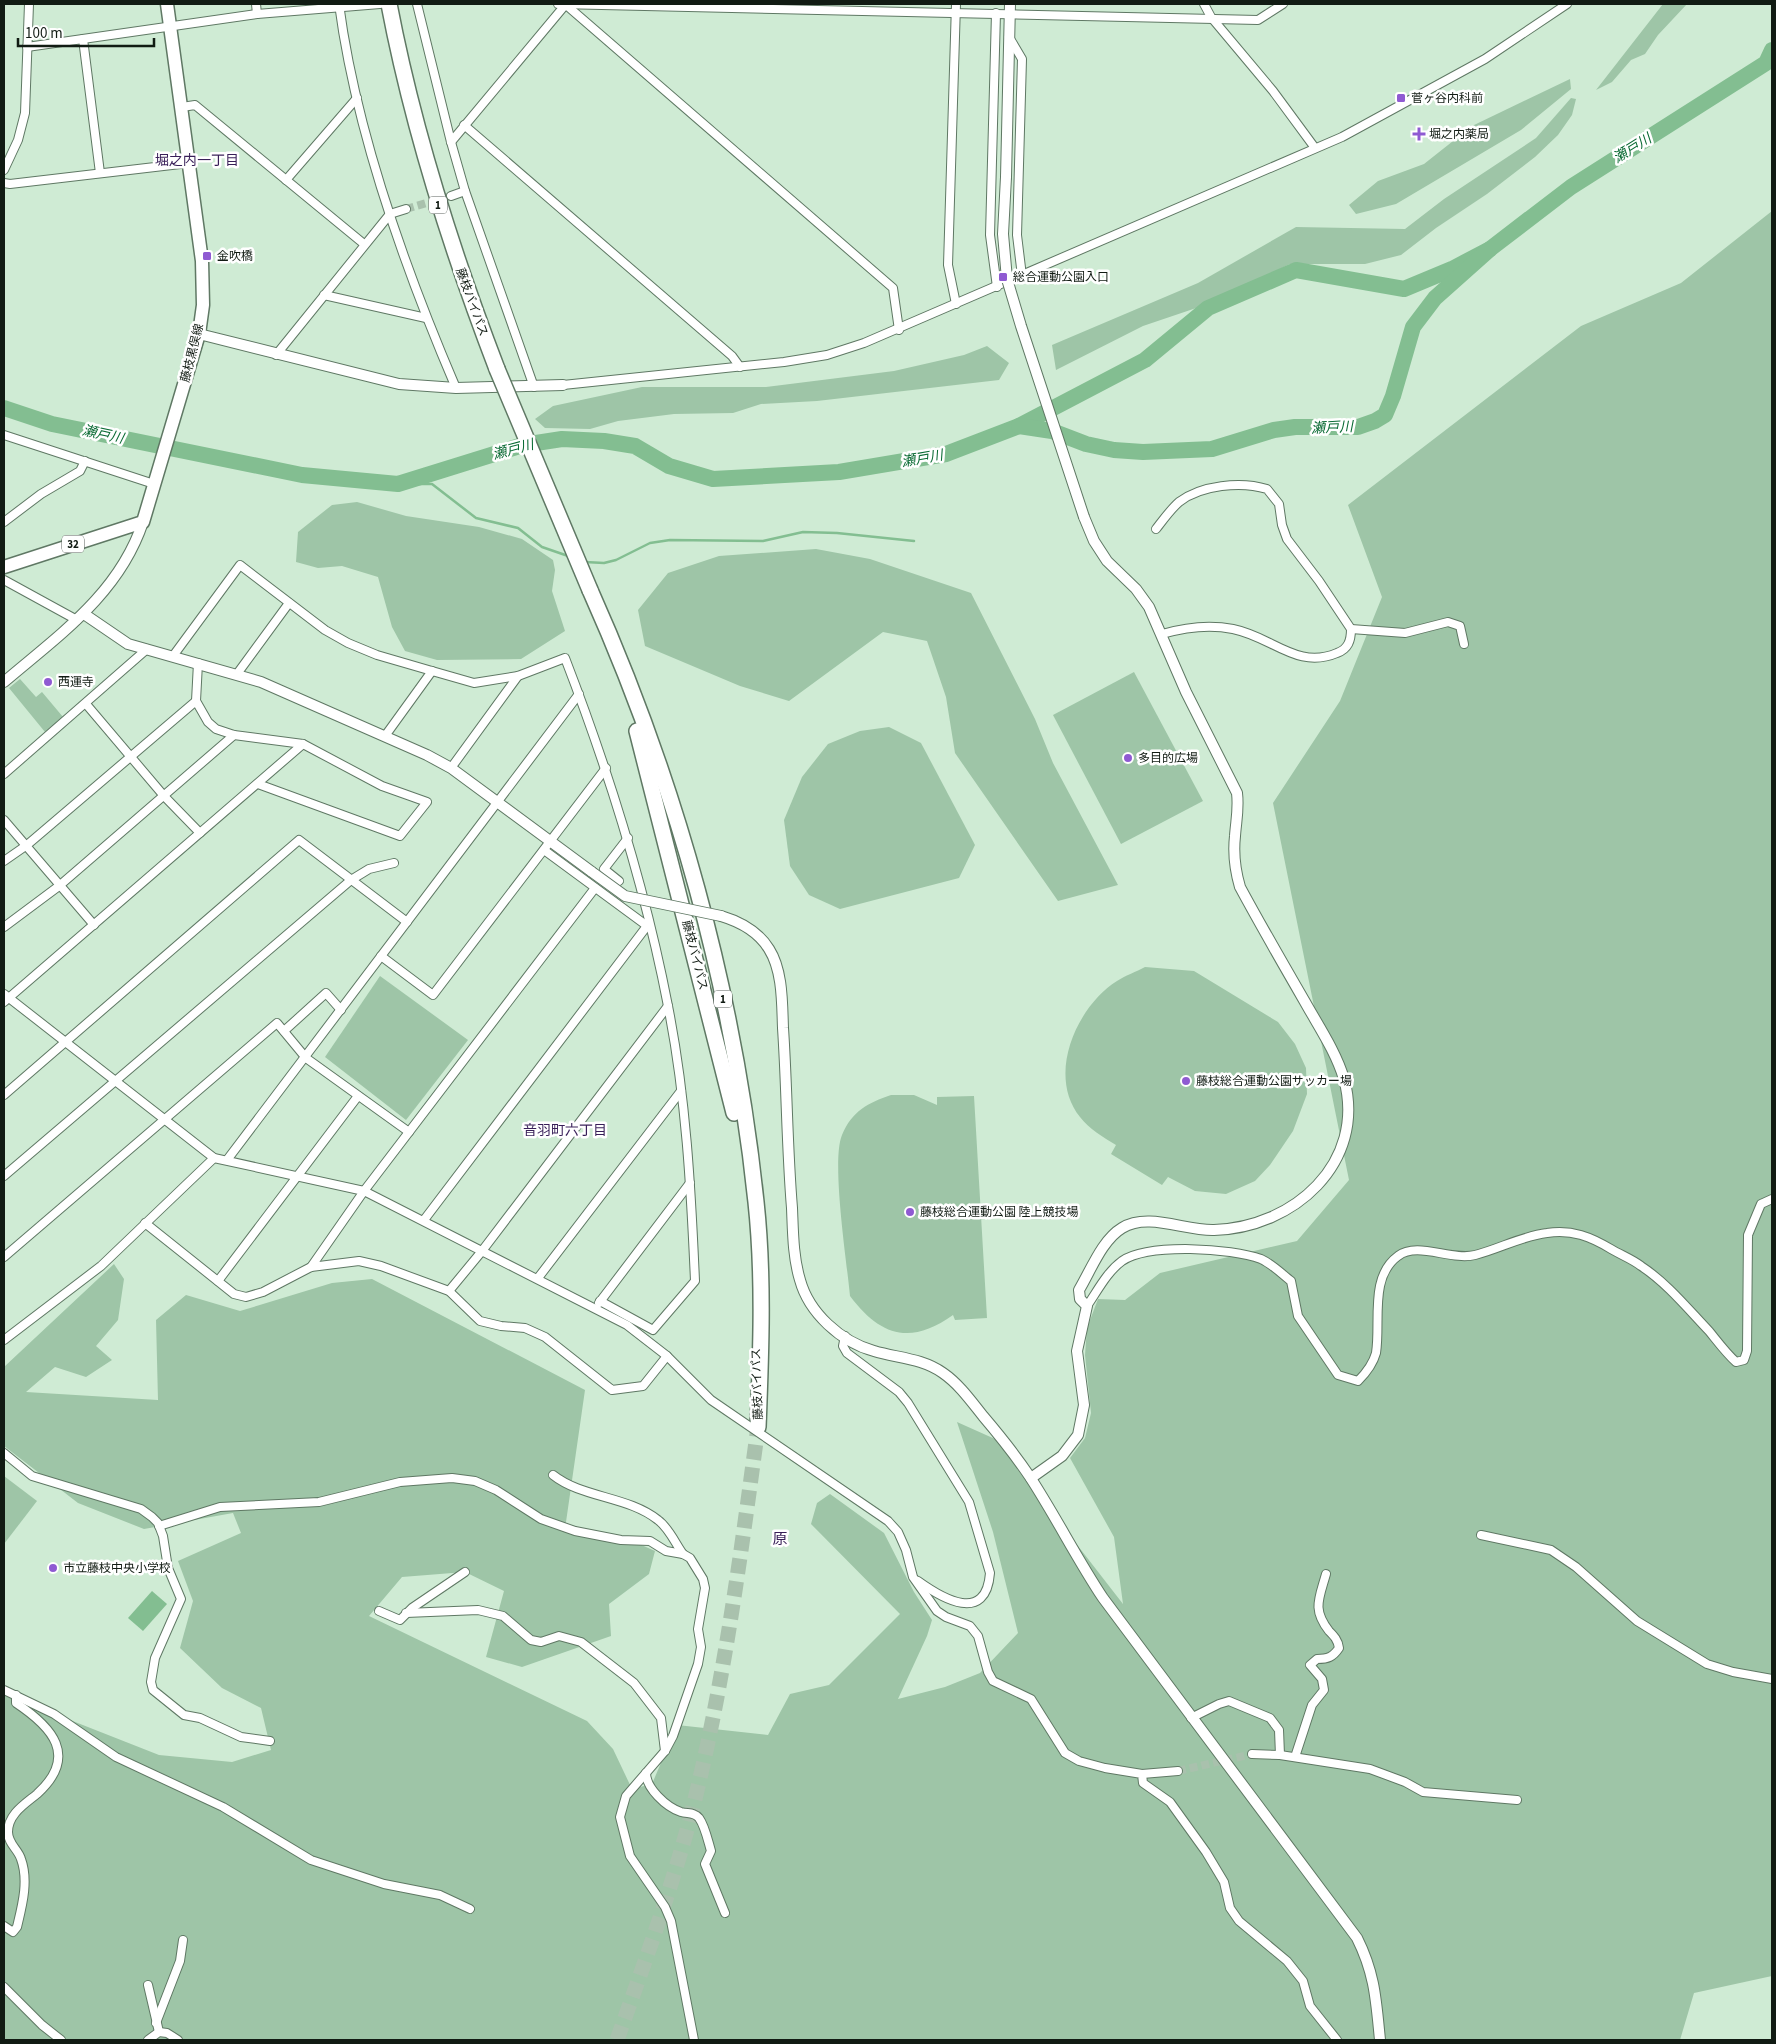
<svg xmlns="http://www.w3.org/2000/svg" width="1776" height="2044" font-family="'Source Sans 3','Noto Sans JP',sans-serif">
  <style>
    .green { fill: #9ec5a7 }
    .water { fill: #83be91 }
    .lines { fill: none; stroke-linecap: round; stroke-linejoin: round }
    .stream { stroke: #83be91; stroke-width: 2.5 }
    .river { stroke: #83be91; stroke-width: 16 }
    .minor-tunnel { stroke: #a9c1ad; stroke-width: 8; stroke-dasharray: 8 4; stroke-linecap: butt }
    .motorway-tunnel { stroke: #a9c1ad; stroke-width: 15; stroke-dasharray: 15 8; stroke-linecap: butt }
    .minor-casing { stroke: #5f7864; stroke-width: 10 }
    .tertiary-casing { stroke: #5f7864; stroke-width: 12 }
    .primary-casing { stroke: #5f7864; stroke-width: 15 }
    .motorway-casing { stroke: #5f7864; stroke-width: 18 }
    .minor { stroke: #fff; stroke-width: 8 }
    .tertiary { stroke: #fff; stroke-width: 10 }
    .primary { stroke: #fff; stroke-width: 12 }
    .motorway { stroke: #fff; stroke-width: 15 }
    .tertiary-bridge-casing { stroke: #5f7864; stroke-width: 12; stroke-linecap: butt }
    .motorway-bridge-casing { stroke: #5f7864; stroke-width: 18; stroke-linecap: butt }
    .tertiary-bridge { stroke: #fff; stroke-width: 10 }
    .motorway-bridge { stroke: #fff; stroke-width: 15 }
    .poi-dot { fill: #8f5ad2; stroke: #fff; stroke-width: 2 }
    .labels { text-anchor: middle; stroke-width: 5; stroke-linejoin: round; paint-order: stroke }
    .shield { fill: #fff; stroke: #585f5a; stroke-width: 1 }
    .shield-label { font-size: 11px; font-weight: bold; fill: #111b13 }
    .poi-label { font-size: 12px; fill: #111b13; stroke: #fff; text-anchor: start }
    .street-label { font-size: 12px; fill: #111b13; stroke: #fff }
    .water-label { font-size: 14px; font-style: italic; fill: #096a33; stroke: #fff }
    .neighbourhood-label { font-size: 14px; fill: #381f58; stroke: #fff }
    .quarter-label { font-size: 15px; fill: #381f58; stroke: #fff }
  </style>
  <rect width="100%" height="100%" fill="#cfebd4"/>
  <g class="green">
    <polygon points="1663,4 1687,4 1658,35 1645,54 1631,60 1612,82 1596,90"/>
    <polygon points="1570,79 1571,89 1521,130 1396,204 1356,214 1349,205 1378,181 1424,164 1472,126"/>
    <polygon points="1571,98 1576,99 1572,115 1558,135 1535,157 1487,194 1436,228 1401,255 1365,264 1290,264 1208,304 1143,326 1056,370 1052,345 1198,283 1296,227 1405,229 1444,199 1536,138"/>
    <polygon points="1772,211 1772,1976 1694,1993 1680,2040 4,2040 4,1694 159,1755 232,1762 271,1750 261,1708 222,1688 180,1648 193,1601 178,1561 241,1533 233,1513 144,1529 78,1503 4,1446 4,1367 114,1264 124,1279 118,1320 96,1346 112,1360 86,1377 55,1367 26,1392 158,1400 156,1320 186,1295 240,1311 332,1283 372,1279 585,1390 565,1529 637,1543 655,1551 649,1574 609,1604 611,1636 522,1667 486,1657 504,1591 465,1572 402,1577 369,1616 587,1721 613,1749 632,1789 652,1784 677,1725 768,1735 790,1694 829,1685 900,1614 811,1524 817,1503 830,1494 884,1533 914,1592 932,1620 927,1636 898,1699 945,1687 980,1673 1018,1633 993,1532 957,1422 995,1439 1123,1604 1114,1537 1070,1458 1085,1438 1091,1413 1085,1355 1087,1328 1098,1299 1125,1300 1160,1273 1297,1241 1349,1180 1273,803 1340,701 1382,597 1348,505 1581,326 1681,283"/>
    <polygon points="987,346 1009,363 999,380 817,401 761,404 733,413 674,414 618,421 590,429 545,428 535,419 553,406 642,387 766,387 894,371 964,355"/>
    <polygon points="357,502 406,516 479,527 522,539 553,560 555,570 552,591 565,631 521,659 437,660 405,651 392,627 378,577 342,566 318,568 296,562 298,532 332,505"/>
    <polygon points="816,549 870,559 971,593 1035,719 1053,763 1118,885 1058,901 955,753 946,697 927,641 883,632 789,701 740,686 645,646 638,610 668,573 719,556"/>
    <polygon points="1134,672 1203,801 1121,844 1053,715"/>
    <polygon points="20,679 36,697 42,692 63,717 45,732 9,688"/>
    <polygon points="889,727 921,743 975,845 959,878 840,909 809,895 790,866 784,820 802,777 828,744 860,731"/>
    <path d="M 1145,967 L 1194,971 L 1278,1022 L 1295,1044 L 1306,1068 L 1307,1094 L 1293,1131 L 1270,1165 L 1255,1181 L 1226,1194 L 1195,1191 L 1168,1177 L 1162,1185 L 1111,1154 L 1116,1145 C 1103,1137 1089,1129 1080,1117 C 1046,1075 1077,1006 1117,981 C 1126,975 1136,972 1145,967 Z"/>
    <polygon points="380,976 468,1040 406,1120 325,1057"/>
    <path d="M 891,1095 L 914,1095 L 937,1105 L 937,1097 L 974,1096 L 987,1318 L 955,1320 L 953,1315 C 911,1345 881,1337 850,1296 C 847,1263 831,1161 842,1135 C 852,1111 868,1103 891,1095 Z"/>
    <polygon points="4,1476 37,1501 4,1544"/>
  </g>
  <polygon class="water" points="152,1591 167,1604 143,1631 128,1618"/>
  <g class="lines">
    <g class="stream">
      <polyline points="398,484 432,484 476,518 518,528 542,547 571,557"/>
      <polyline points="585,562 604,563 616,560 650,543 670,540 763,541 803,532 837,533 914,541"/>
    </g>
    <g class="river">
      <polyline points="4,408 52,424 302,475 398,484 523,445 562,439 604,441 635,446 669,466 713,479 839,472 946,454 1019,426 1145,360 1208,308 1296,270 1404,289 1452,269 1490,249"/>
      <polyline points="1019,426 1052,431 1086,444 1114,450 1143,452 1212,449 1274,430 1295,427 1358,427 1375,421 1385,415 1393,396 1413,327 1435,298 1490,249 1571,187 1766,63 1772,50"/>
    </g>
    <g class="minor-tunnel">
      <polyline points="406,209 451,196"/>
      <polyline points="1178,1771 1252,1754"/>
    </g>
    <path class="motorway-tunnel" d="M 617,2040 C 645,1961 675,1881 695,1799 C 725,1677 741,1552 758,1427"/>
    <g class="minor-casing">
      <g id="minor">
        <polyline points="256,4 257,14"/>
        <path d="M 339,4 C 356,133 405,269 456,388"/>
        <polyline points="417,4 451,142 465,191 534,387"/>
        <polyline points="558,4 1258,20 1283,4"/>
        <polyline points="565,4 893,288 899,330"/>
        <polyline points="956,4 948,265 956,304"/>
        <polyline points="1204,4 1211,17 1273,91 1315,148"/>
        <polyline points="996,13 990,235 997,287"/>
        <polyline points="1009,37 1022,59 1017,235 1022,276"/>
        <polyline points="83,39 100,173"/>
        <polyline points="27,47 257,14 380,4"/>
        <polyline points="182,107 195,105 364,244"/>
        <polyline points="464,125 732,356 740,367"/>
        <polyline points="451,142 566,4"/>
        <polyline points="4,170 18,140 25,113 29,4"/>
        <polyline points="286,180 357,98"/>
        <polyline points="4,183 10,184 189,163"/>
        <polyline points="451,196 465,191"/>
        <polyline points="324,295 426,318"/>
        <polyline points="276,355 390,214 406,209"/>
        <polyline points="563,385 784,362 827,355 864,343 1342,137 1485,59 1567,4"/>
        <polyline points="4,435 154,484"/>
        <polyline points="4,522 41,494 80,471 85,461"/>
        <path d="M 1156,529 C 1163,520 1170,510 1179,502 C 1201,485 1241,481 1267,489 L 1279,504 L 1282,525 L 1287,539 L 1319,581 L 1351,629 C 1351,641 1348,649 1337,653 C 1297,670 1273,637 1233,629 C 1209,624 1186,627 1162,634"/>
        <polyline points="4,580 77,620"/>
        <polyline points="1351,629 1405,633 1448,622 1460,626 1464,644"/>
        <path d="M 173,656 L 240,565 L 325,630 L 348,643 L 377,655 L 432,671 L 474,683 L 518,676 L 565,658 C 609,772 645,887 668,1006 C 686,1096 691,1189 695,1281 L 653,1330 L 600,1301"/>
        <polyline points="198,663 196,701 208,722 216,729 234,735 303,744 382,786 427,802 400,836 258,784"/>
        <polyline points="237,674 289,603"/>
        <polyline points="86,704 164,796 200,833"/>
        <polyline points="385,736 432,671"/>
        <polyline points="451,768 518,676"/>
        <polyline points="4,774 147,649"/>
        <polyline points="4,820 94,925"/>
        <polyline points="544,850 650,928"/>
        <polyline points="4,861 27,845 196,701"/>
        <polyline points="619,881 604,869 628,838"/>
        <polyline points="4,927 59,886 234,735"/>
        <polyline points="381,956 433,995 606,768"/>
        <polyline points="4,994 214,1158 364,1191 627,1325 667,1356 711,1400 888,1521 898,1532 906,1550 913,1577 937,1611 946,1617 970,1626 978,1636 988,1672 993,1681 1031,1699 1065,1753 1079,1761 1105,1768 1142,1774 1143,1783 1170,1802 1206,1852 1224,1882 1230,1908 1239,1921 1287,1961 1303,1981 1310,2006 1337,2040"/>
        <polyline points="4,1002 303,744"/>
        <polyline points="284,1031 326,993 341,1010"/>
        <polyline points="4,1095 299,840 407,922"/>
        <polyline points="227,1160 579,694"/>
        <polyline points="4,1176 351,880 369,869 394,863"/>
        <polyline points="424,1220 647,926"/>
        <polyline points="145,1223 234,1294 246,1297 263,1292 311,1267 359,1261 381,1266 449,1291 480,1321 501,1326 525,1328 545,1337 612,1390 643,1386 667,1356"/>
        <polyline points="4,1257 277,1023 306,1058 409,1132"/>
        <polyline points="311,1267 364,1191 595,888"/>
        <polyline points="538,1278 681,1091"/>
        <polyline points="218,1281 358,1096"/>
        <polyline points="449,1291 482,1251 668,1006"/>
        <polyline points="599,1303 690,1183"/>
        <path d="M 1087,1306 C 1098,1290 1107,1272 1122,1261 C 1149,1243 1231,1248 1261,1259 C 1272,1264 1282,1274 1291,1281 L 1298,1316 L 1338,1375 L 1358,1381 C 1366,1373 1373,1364 1376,1353 C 1381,1322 1369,1277 1398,1256 C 1417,1241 1451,1261 1475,1255 C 1499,1249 1522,1236 1547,1233 C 1572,1229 1591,1237 1611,1249 C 1621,1255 1632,1259 1641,1266 C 1667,1283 1688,1309 1709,1331 C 1718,1342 1726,1353 1736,1362 L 1744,1360 L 1747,1351 L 1748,1235 L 1761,1204 L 1772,1199"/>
        <path d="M 845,1336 L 843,1346 L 847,1353 L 899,1392 L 908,1403 L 969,1502 L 990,1573 C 986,1624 943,1599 918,1581"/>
        <polyline points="4,1340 101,1266 214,1158"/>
        <polyline points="4,1453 32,1476 141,1509 152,1517 158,1523 163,1536 168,1568 181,1599 155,1658 151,1682 153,1690 184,1715 200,1718 241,1737 270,1741"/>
        <path d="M 553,1475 C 582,1498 628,1496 658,1520 C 669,1528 675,1543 683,1554"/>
        <polyline points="159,1526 220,1507 319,1502 400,1482 452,1478 475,1481 496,1490 541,1519 575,1531 621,1540 650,1541 666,1551 683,1554 690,1558 703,1579 705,1588 698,1629 701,1647 698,1664 673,1736 665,1751 626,1796 620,1817 630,1856 665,1907 671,1921 694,2040"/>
        <polyline points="1481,1535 1551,1550 1576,1567 1637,1621 1707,1664 1733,1672 1772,1679"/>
        <polyline points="379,1611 400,1620 412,1608 465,1572"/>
        <polyline points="406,1613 478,1610 503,1616 531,1640 541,1642 559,1636 581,1642 634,1683 661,1718 665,1751"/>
        <polyline points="4,1690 54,1714 116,1757 223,1807 311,1860 384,1884 440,1895 470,1909"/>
        <polyline points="1191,1718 1219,1704 1229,1701 1270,1718 1279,1730 1280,1755"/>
        <polyline points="1252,1754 1280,1755 1370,1769 1405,1782 1423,1792 1517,1800"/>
        <path d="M 1295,1757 L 1312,1705 L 1324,1690 L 1322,1679 L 1310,1665 L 1317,1659 C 1328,1659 1333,1657 1339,1648 C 1338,1640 1334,1636 1329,1631 C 1312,1609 1319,1599 1326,1574"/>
        <path d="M 646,1773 C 646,1788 666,1807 681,1812 C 688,1814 694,1812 699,1818 C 705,1826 708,1841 711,1851 L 705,1864 L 725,1913"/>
        <polyline points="1142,1774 1178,1771"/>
        <path d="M 4,1926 L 13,1932 L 17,1927 C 22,1906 29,1881 21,1859 C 18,1849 8,1844 8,1832 C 8,1814 25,1804 37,1794 C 79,1756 52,1727 16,1703 L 16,1695"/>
        <polyline points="148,1985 159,2032"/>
        <polyline points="4,1987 42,2025 61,2040"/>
        <polyline points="156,2023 180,1961 183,1940"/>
        <polyline points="148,2040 159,2032 167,2033 178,2040"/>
      </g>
    </g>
    <g class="tertiary-casing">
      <g id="tertiary">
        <polyline points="1006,177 1010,4"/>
        <polyline points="199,334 399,384 456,388 563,385"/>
        <polyline points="84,614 128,644 261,682 427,755 451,768 592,872"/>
        <path d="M 4,682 C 59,635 119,594 143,522"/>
        <path d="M 721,916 C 741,922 758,931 769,949 C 783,971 782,1004 783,1028 C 787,1088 787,1148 792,1208 C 793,1232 793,1257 800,1280 C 809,1313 841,1342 874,1351 C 897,1358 922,1358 943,1373 C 959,1384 971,1401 983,1416 C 1000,1436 1016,1456 1030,1477 C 1056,1517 1077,1559 1103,1598 L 1357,1938 C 1375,1974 1376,2000 1380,2040"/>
        <path d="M 1031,1478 L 1062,1456 L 1078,1435 L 1084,1405 L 1077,1351 L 1087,1306 L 1080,1299 L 1079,1290 C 1091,1270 1102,1240 1122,1228 C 1148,1212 1185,1231 1214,1230 C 1293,1228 1367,1163 1344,1079 C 1336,1052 1319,1027 1305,1002 C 1283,964 1261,926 1240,887 C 1235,870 1233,854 1235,836 C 1236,821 1239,809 1237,793 L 1186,692 L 1149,607 L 1136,589 L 1107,561 L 1094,541 L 1084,517"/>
      </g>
    </g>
    <g class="primary-casing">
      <polyline id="primary" points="4,567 143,522 199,334 203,305 202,261 167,4"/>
    </g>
    <g class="motorway-casing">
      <g id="motorway">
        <path d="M 389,4 C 413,130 451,249 497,369"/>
        <path d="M 590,590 C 676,782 734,991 756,1202 C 764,1276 761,1352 758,1427"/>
        <polyline points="637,731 734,1113"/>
      </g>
    </g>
    <use href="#minor" class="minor"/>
    <use href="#tertiary" class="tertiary"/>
    <use href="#primary" class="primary"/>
    <use href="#motorway" class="motorway"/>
    <g class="tertiary-bridge-casing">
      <g id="tertiary-bridge">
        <polyline points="1006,177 1003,234 1007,279 1021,326 1084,517"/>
        <polyline points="592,872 625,896 721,916"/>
      </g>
    </g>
    <g class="motorway-bridge-casing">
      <polyline id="motorway-bridge" points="497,369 590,590"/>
    </g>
    <use href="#tertiary-bridge" class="tertiary-bridge"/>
    <use href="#motorway-bridge" class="motorway-bridge"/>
  </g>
  <g class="poi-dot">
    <rect x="1396" y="93" width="10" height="10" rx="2.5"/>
    <path d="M1416.5 126.5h5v5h5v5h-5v5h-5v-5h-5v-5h5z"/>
    <rect x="202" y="251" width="10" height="10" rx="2.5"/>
    <rect x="998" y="272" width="10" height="10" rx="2.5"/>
    <circle cx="48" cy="682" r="5"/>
    <circle cx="1128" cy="758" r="5"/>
    <circle cx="1186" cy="1081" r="5"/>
    <circle cx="910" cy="1212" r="5"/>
    <circle cx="53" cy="1568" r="5"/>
  </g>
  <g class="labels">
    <g class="shield">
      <rect x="429" y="196.5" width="18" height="17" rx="4"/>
      <rect x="62" y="535.5" width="22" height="17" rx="4"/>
      <rect x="714" y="990.5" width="18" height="17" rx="4"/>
    </g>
    <g class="shield-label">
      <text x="438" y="209">1</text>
      <text x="73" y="548">32</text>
      <text x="723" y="1003">1</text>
    </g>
    <g class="poi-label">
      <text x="1411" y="102">菅ヶ谷内科前</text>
      <text x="1429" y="138">堀之内薬局</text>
      <text x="217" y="260">金吹橋</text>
      <text x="1013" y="281">総合運動公園入口</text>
      <text x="58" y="686">西運寺</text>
      <text x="1138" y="762">多目的広場</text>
      <text x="1196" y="1085">藤枝総合運動公園サッカー場</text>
      <text x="920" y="1216">藤枝総合運動公園 陸上競技場</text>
      <text x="63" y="1572">市立藤枝中央小学校</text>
    </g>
    <g class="street-label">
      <text transform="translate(472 302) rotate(70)" y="4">藤枝バイパス</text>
      <text transform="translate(192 353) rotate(-76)" y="4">藤枝黒俣線</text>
      <text transform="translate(695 955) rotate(76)" y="4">藤枝バイパス</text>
      <text transform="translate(757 1384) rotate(-92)" y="4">藤枝バイパス</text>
    </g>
    <g class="water-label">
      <text transform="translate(1632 148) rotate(-32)" y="5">瀬戸川</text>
      <text transform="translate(1332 427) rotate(-3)" y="5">瀬戸川</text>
      <text transform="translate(103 434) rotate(12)" y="5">瀬戸川</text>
      <text transform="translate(513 449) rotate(-15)" y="5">瀬戸川</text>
      <text transform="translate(922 458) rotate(-10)" y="5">瀬戸川</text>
    </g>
    <g class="neighbourhood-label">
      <text x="197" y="165">堀之内一丁目</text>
      <text x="565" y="1135">音羽町六丁目</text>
    </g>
    <g class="quarter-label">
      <text x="780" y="1544">原</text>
    </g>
  </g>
  <rect width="1776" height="2044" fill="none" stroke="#111b13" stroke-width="10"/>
  <path d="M18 38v8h136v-8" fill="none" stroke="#111b13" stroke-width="2.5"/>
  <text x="25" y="38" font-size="15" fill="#111b13" stroke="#ffffff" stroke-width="4" paint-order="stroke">100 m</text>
</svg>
